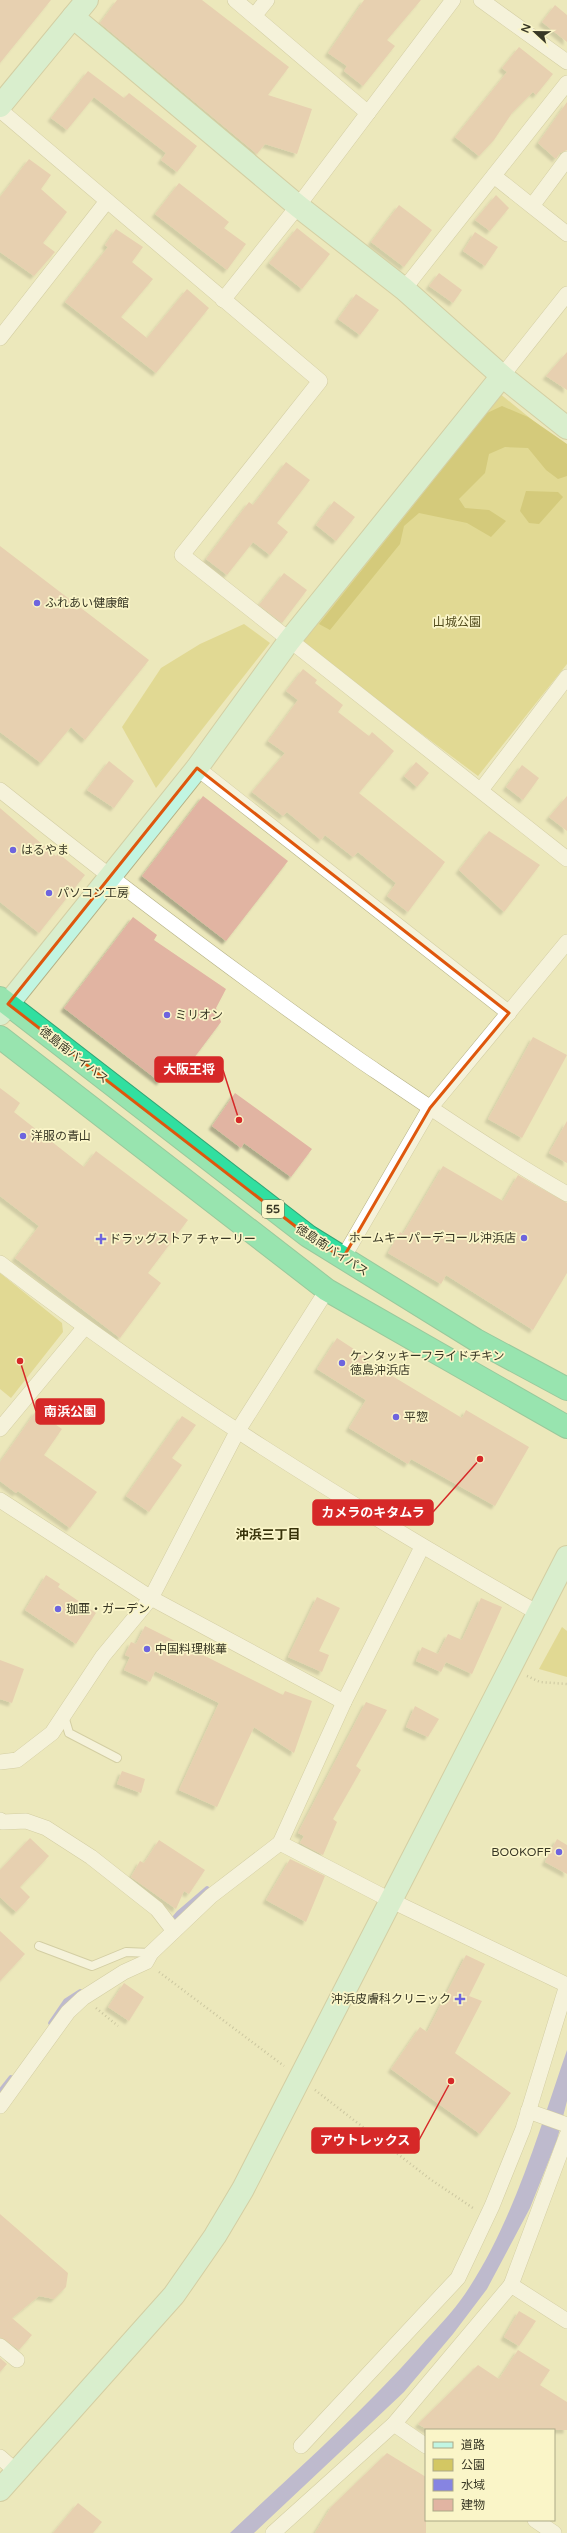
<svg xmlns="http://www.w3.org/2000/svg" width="567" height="2533" font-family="'Varela Round','Noto Sans JP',sans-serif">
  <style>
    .green { fill: #d3c763 }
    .forest { fill: #b5a72d }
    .water { fill: #8684e2 }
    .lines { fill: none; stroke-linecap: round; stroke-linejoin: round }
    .stream { stroke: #8684e2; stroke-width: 5.5 }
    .building { fill: #e1b4a2; filter: url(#shadow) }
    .lane-casing { stroke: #b4b085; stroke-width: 10 }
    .street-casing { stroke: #b4b085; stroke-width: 16 }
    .secondary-casing { stroke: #b4b085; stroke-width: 24 }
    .highway-casing { stroke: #33a475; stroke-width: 24 }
    .path { stroke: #a2a07e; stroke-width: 2.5; stroke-dasharray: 1 3; stroke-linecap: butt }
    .lane { stroke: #fff; stroke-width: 8 }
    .street { stroke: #fff; stroke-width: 15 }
    .secondary { stroke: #c1f5e2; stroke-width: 22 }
    .highway { stroke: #31dfa0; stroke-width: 22 }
    .marked { fill: none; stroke: #df570d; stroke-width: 3; stroke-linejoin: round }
    .poi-dot { fill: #6e64de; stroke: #faf5c8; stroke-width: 1.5 }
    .labels { text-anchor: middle; stroke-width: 3.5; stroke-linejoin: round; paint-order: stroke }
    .shield { fill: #faf5c8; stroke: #727056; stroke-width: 1 }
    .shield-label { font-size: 11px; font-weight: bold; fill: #383725 }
    .poi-label { font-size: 12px; fill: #383725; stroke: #faf5c8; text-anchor: start }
    .park-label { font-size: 12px; fill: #504a1b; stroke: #faf5c8 }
    .street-label { font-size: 12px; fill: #383725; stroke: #faf5c8 }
    .neighbourhood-label { font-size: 13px; font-weight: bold; fill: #363108; stroke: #faf5c8 }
    .leader { fill: none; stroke: #d62828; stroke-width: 1.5 }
    .callout-dot { fill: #d62828; stroke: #faf5c8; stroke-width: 1.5 }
    .callout { fill: #d62828; stroke: #d62828; stroke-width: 1.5 }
    .callout-label { font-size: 13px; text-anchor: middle; font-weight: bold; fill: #fff }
  </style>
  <defs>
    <filter id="shadow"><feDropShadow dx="-3.5" dy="3.5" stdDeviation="1" flood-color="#0004"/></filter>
  </defs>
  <rect width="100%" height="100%" fill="#ece8bb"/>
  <g class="green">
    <polygon points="499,393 567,448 567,664 478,776 299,642"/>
    <polygon points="244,624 270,643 156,788 122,727 161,668 200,644"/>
    <polygon points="0,1273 62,1323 63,1332 11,1398 0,1389"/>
    <polygon points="562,1627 567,1631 567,1677 539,1669"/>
  </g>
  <g class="forest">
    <polygon points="502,406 528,417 567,444 567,476 558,479 546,470 528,448 505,447 489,454 485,473 459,499 465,508 489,510 506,521 491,537 467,523 419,513 404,526 400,544 330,630 319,624 487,413"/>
    <polygon points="526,491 558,492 563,497 539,524 529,523 520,511"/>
  </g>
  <path class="water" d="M 567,2050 L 567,2101 L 557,2140 L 530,2208 L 487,2289 L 453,2334 L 404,2392 L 254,2533 L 230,2533 C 294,2472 361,2414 420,2347 C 435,2330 452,2313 465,2294 C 513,2223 539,2131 567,2050 Z"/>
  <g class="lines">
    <g class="stream">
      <polyline points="169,1925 179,1913 207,1889"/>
      <polyline points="51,2023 66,2001 80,1992"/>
      <polyline points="0,2092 11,2078"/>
    </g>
  </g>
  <g class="building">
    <polygon points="0,0 51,0 0,63"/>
    <polygon points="117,0 202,0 289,67 268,95 312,109 297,154 265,144 257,154 100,23"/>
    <polygon points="364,0 421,0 387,40 395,46 363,86 344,71 347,66 328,53"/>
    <polygon points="555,5 567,15 567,42 542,22"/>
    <polygon points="519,47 553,74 536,95 533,92 512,113 494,140 479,156 455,137 507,72 502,68"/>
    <polygon points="88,71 124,98 129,93 197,146 177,172 161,160 166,153 94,97 67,130 51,118"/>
    <polygon points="567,102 567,150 560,153 556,159 538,143"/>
    <polygon points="29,159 51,175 41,189 67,212 43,243 55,252 34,276 0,252 0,197"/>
    <polygon points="179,183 229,222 224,228 246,244 227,270 155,214"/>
    <polygon points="496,195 509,208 490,231 475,220"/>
    <polygon points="399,205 432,230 404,267 371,242"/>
    <polygon points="297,228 330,254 302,289 269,263"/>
    <polygon points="116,229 143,247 132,262 153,279 121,317 147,338 187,289 209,308 156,373 65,302 108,247 105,245"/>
    <polygon points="475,232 498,247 485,266 463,251"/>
    <polygon points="439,273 462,290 453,303 429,286"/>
    <polygon points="356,294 379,310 360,335 338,319"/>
    <polygon points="567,352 567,390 546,376"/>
    <polygon points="286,462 310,480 277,523 288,532 270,555 253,542 227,575 206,559 249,502 253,505"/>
    <polygon points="334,501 355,517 336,541 316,525"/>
    <polygon points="0,546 149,660 85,740 71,727 41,763 0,732"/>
    <polygon points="284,573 307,590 282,623 259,605"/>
    <polygon points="303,669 317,680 315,683 343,705 338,712 369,736 372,732 394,751 359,793 445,862 408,912 387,896 396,883 358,852 353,857 325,835 321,840 287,812 283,816 252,792 285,753 268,741 298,700 286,691"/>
    <polygon points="109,761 134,781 114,808 87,790"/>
    <polygon points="416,762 429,773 417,787 404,776"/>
    <polygon points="522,765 539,778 523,800 506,787"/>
    <polygon points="203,796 288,861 226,941 142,876"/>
    <polygon points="567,796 567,831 549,817"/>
    <polygon points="0,808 56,856 58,853 85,875 39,933 0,902"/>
    <polygon points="489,831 540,865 504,912 459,870"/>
    <polygon points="133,917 157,935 154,940 226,989 216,1008 221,1022 182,1074 164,1075 160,1082 64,1008"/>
    <polygon points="533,1037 567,1055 522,1138 488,1119"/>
    <polygon points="0,1088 20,1103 14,1112 84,1167 96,1151 188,1220 148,1273 161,1283 120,1338 15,1258 39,1226 0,1196"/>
    <polygon points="235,1093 312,1149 291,1177 244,1143 241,1148 212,1126"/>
    <polygon points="567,1121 567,1163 549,1153"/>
    <polygon points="443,1166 503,1201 518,1175 567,1203 567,1273 533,1330 446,1275 441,1284 388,1253 400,1232 403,1234"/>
    <polygon points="337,1338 366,1357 364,1359 462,1418 466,1410 529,1447 495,1506 411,1459 408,1464 349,1428 366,1400 317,1369"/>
    <polygon points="36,1411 62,1429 44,1455 97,1492 70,1528 18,1491 16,1493 0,1481 0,1462"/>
    <polygon points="182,1416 196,1425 172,1458 182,1465 149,1512 126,1496"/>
    <polygon points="46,1575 60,1584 58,1587 96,1613 76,1644 25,1610"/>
    <polygon points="317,1597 340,1608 319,1651 329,1655 322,1672 288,1657"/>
    <polygon points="481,1598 502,1607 472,1674 446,1662 441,1672 416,1661 422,1647 438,1654 448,1634 462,1640"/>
    <polygon points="145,1626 283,1695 285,1691 312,1701 294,1753 254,1727 217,1807 179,1790 219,1703 155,1671 150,1682 124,1670 130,1657 125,1655 131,1642 136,1644"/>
    <polygon points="0,1660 24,1669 12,1703 0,1699"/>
    <polygon points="366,1702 387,1710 356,1766 361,1770 333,1819 337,1822 323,1855 300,1843 304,1836 298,1833"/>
    <polygon points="415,1706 439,1719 428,1737 406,1727"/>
    <polygon points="122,1771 145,1779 141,1793 117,1784"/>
    <polygon points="30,1838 49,1856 20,1887 30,1897 16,1912 0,1897 0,1870"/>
    <polygon points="557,1839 567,1845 567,1874 545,1862"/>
    <polygon points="159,1840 205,1870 189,1894 184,1891 176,1909 131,1877 140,1861 144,1863"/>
    <polygon points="290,1859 325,1876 306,1922 266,1900"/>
    <polygon points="0,1931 25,1954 0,1981"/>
    <polygon points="466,1955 485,1964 469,1996 482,2001 455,2053 511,2093 480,2134 391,2069 420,2027 427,2032"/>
    <polygon points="124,1983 144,1997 129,2021 108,2007"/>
    <polygon points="0,2214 68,2273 66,2287 54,2299 39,2296 12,2318 32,2335 19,2350 0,2337"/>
    <polygon points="519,2311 536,2321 519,2346 504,2337"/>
    <polygon points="518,2350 550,2370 540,2385 567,2402 567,2430 428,2430 418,2424 478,2365 499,2379"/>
    <polygon points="0,2358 7,2364 0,2372"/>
    <polygon points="387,2453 426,2477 426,2533 315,2533 331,2507"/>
    <polygon points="78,2503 102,2522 93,2533 53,2533"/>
  </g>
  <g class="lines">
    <g class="lane-casing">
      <g id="lane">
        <polyline points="64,1716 69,1733 117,1758"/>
        <polyline points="39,1946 92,1966 126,1952 151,1953"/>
      </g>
    </g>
    <g class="street-casing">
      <g id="street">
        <polyline points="235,0 368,113"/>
        <polyline points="481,0 567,62"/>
        <polyline points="254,16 267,0"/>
        <polyline points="0,110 320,381 182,555 567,859"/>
        <polyline points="494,176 567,234"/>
        <polyline points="532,206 567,159"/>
        <polyline points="404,289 567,83"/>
        <polyline points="223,300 298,206 453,0"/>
        <polyline points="0,338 107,201"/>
        <polyline points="502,376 567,294"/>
        <polyline points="197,768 509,1013"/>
        <path d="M 0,790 C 118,884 238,975 361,1061 C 429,1107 496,1153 567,1194"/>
        <polyline points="481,790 567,677"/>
        <polyline points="343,1258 430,1108 567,942"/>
        <path d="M 0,1263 C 170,1394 352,1507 538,1613"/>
        <polyline points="0,1429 84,1328"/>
        <polyline points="0,1500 151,1598 344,1702"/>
        <polyline points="0,1762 17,1760 52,1733 103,1656 151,1598 237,1432 327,1290"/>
        <polyline points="0,1820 3,1822 26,1821 46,1828 91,1857 157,1909 174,1931"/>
        <polyline points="0,2106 68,2012 83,1998 124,1972 146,1962 151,1953 211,1896 280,1843"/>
        <polyline points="528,2111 567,2125"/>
        <polyline points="511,2285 567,2135"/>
        <polyline points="0,2346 17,2360"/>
        <polyline points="394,2424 426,2446"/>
        <polyline points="301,2446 458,2278 492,2206 523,2129 567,1985 390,1900 280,1843 344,1702 422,1547"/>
        <polyline points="0,2457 17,2472"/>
        <polyline points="535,2520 554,2533"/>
        <polyline points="273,2533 394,2424 511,2285 567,2321"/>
      </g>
    </g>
    <g class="secondary-casing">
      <g id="secondary">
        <polyline points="73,17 298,206 404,289 502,376 567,428"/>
        <polyline points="0,106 87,0"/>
        <polyline points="0,1014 197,768 289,641 502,376"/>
        <polyline points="0,2490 174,2295 215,2236 243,2189 567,1557"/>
      </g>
    </g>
    <g class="highway-casing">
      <g id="highway">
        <polyline points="0,998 308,1236 476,1340 567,1389"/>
        <polyline points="0,1037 327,1290 567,1427"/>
      </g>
    </g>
    <g class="path">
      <polyline points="527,1676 540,1682 567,1684"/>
      <polyline points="159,1972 284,2066"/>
      <polyline points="96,2008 118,2026"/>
      <polyline points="315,2090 430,2179 473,2208"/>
    </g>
    <use href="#lane" class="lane"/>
    <use href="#street" class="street"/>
    <use href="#secondary" class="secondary"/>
    <use href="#highway" class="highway"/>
  </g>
  <path d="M0 0H567V2533H0ZM 197,768 L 509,1013 L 430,1108 L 343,1258 L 308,1236 L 8,1004 Z" fill="#ece8bb" fill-opacity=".55" fill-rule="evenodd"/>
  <path class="marked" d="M 197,768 L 509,1013 L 430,1108 L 343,1258 L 308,1236 L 8,1004 Z"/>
  <g class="poi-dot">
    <circle cx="37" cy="603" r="4"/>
    <circle cx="13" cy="850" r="4"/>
    <circle cx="49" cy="893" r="4"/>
    <circle cx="167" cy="1015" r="4"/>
    <circle cx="23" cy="1136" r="4"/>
    <circle cx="524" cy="1238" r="4"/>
    <path d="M99 1233h4v4h4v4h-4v4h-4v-4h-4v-4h4z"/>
    <circle cx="342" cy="1363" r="4"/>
    <circle cx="396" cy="1417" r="4"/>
    <circle cx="58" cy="1609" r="4"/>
    <circle cx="147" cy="1649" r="4"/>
    <circle cx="559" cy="1852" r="4"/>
    <path d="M458 1993h4v4h4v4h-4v4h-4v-4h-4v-4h4z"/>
  </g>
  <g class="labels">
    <rect class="shield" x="262" y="1200" width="22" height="18" rx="3"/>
    <g class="shield-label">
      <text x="273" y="1213">55</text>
    </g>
    <g class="poi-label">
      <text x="45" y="607">ふれあい健康館</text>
      <text x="21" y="854">はるやま</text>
      <text x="57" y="897">パソコン工房</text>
      <text x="175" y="1019">ミリオン</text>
      <text x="31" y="1140">洋服の青山</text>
      <text x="516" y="1242" text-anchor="end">ホームキーパーデコール沖浜店</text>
      <text x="109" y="1243">ドラッグストア チャーリー</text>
      <text x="350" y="1360">ケンタッキーフライドチキン<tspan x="350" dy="14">徳島沖浜店</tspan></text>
      <text x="404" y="1421">平惣</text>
      <text x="66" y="1613">珈亜・ガーデン</text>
      <text x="155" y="1653">中国料理桃華</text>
      <text x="551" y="1856" text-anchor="end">BOOKOFF</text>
      <text x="451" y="2003" text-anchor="end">沖浜皮膚科クリニック</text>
    </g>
    <g class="park-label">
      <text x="457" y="626">山城公園</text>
    </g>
    <g class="street-label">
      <text transform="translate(74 1055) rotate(38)" y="4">徳島南バイパス</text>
      <text transform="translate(332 1250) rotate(33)" y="4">徳島南バイパス</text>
    </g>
    <g class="neighbourhood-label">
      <text x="268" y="1539">沖浜三丁目</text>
    </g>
  </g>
  <path class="leader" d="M239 1120L223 1070M20 1361L36 1411M480 1459L433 1512M451 2081L419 2140"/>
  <g class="callout-dot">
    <circle cx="239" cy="1120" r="4"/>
    <circle cx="20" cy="1361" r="4"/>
    <circle cx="480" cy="1459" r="4"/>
    <circle cx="451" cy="2081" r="4"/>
  </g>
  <g class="callout">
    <rect x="155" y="1057" width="68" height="25" rx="4"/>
    <rect x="36" y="1399" width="68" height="25" rx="4"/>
    <rect x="313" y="1500" width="120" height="25" rx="4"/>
    <rect x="312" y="2128" width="107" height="25" rx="4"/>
  </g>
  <g class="callout-label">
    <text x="189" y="1074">大阪王将</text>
    <text x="70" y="1416">南浜公園</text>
    <text x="373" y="1517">カメラのキタムラ</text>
    <text x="365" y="2145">アウトレックス</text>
  </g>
  <rect x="425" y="2429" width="130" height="92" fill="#faf5c8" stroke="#aca987"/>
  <rect x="433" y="2442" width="20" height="6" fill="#c1f5e2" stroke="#aca987"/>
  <text x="461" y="2449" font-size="12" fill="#383725">道路</text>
  <rect x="433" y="2459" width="20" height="12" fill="#d3c763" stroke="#aca987"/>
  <text x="461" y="2469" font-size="12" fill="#383725">公園</text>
  <rect x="433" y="2479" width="20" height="12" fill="#8684e2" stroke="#aca987"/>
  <text x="461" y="2489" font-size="12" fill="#383725">水域</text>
  <rect x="433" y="2499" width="20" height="12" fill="#e1b4a2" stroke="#aca987"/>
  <text x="461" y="2509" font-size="12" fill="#383725">建物</text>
  <g transform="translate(535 32) rotate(292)" stroke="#faf5c8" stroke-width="3" paint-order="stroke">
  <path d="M0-3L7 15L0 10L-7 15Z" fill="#383725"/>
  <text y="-6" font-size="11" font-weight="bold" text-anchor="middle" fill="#383725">N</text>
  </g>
</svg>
